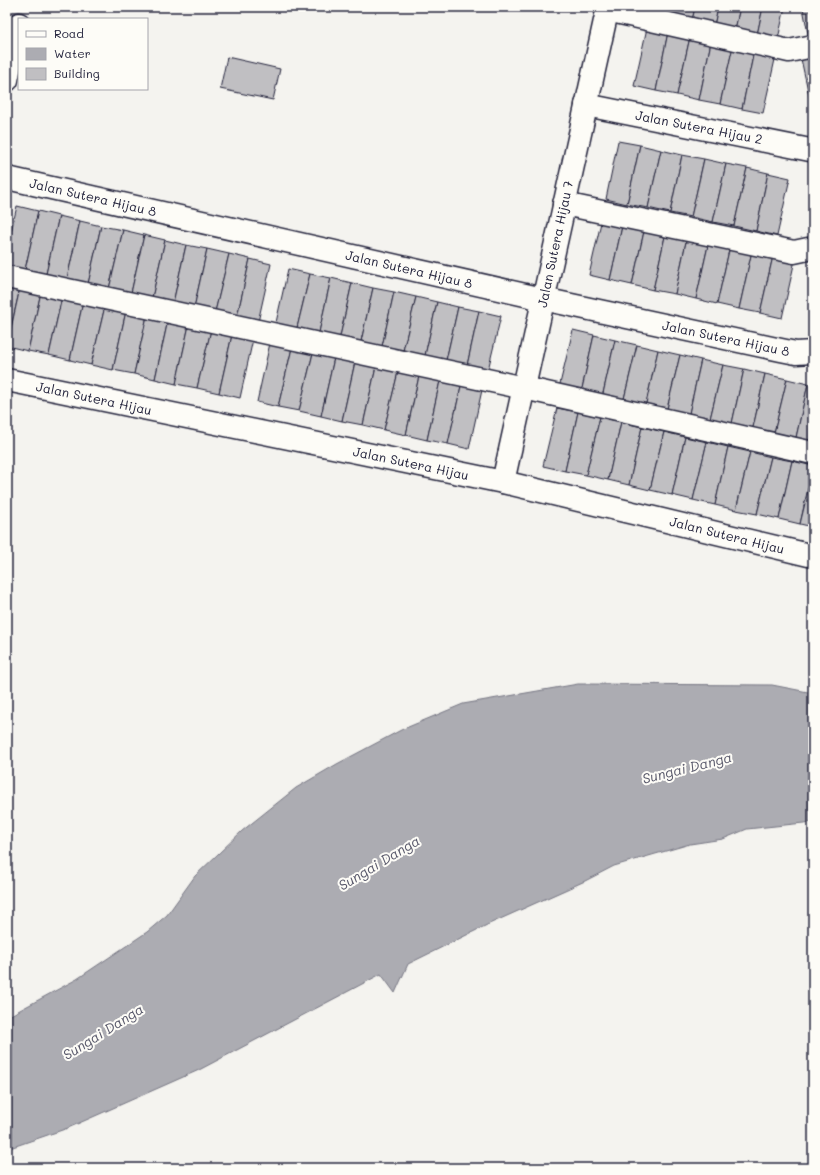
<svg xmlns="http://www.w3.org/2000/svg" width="820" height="1175" font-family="Mali,sans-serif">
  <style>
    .water { fill: #acacb2; stroke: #757582 }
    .building { fill: #c0bfc2; stroke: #22223b }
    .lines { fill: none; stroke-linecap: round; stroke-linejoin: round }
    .minor-casing { stroke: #22223b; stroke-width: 25 }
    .minor { stroke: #fdfcf7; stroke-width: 22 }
    .labels { text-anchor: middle; stroke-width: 4; stroke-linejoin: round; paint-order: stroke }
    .street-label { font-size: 13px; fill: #22223b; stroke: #fdfcf7 }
    .water-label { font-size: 14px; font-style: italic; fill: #59596b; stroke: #fdfcf7 }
  </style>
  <rect width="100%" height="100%" fill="#f4f3ef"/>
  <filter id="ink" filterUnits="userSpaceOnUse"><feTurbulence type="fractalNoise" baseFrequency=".025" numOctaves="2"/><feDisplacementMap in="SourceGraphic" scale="8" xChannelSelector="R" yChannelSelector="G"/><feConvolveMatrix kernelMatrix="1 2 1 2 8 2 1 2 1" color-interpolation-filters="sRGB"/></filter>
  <g filter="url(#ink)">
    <polygon class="water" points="578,684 772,685 813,693 813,822 747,829 723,839 690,844 614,866 585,881 489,924 408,964 395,993 381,974 199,1070 68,1128 7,1149 7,1017 77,979 147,932 167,915 195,876 242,831 296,788 337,764 401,730 463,704"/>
    <g class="building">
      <polygon points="650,7 673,7 671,16 649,12"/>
      <polygon points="673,7 695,7 692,21 671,16"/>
      <polygon points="695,7 718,7 714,26 692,21"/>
      <polygon points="718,7 740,7 735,30 714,26"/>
      <polygon points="740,7 763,7 757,35 735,30"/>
      <polygon points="763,7 785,7 778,39 757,35"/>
      <polygon points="808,7 813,7 813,38 809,39 803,8"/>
      <polygon points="647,28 668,32 656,91 634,86"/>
      <polygon points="668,32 690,37 677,95 656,91"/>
      <polygon points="690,37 711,42 699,100 677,95"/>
      <polygon points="711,42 733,46 720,104 699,100"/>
      <polygon points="733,46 754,51 742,109 720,104"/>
      <polygon points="754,51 776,55 763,113 742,109"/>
      <polygon points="813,56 813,113 801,59"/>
      <polygon points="227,57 280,69 273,100 220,89"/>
      <polygon points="618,141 640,145 627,204 606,199"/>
      <polygon points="640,145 661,150 648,208 627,204"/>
      <polygon points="661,150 682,155 670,213 648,208"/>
      <polygon points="682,155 704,159 691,217 670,213"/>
      <polygon points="704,159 726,164 713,222 691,217"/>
      <polygon points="726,164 747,168 734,226 713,222"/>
      <polygon points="747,168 768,173 756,231 734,226"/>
      <polygon points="768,173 790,178 777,236 756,231"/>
      <polygon points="17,206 38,211 25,270 7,266 7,249"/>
      <polygon points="38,211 59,216 46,274 25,270"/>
      <polygon points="59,216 80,221 67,279 46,274"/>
      <polygon points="602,218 623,222 610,280 589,275"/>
      <polygon points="80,221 101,226 88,284 67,279"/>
      <polygon points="623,222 645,227 632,285 610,280"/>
      <polygon points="101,226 123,230 109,289 88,284"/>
      <polygon points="645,227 666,232 653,290 632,285"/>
      <polygon points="123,230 144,235 131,293 109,289"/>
      <polygon points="666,232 687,237 675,294 653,290"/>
      <polygon points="144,235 165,240 152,298 131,293"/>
      <polygon points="687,237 709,241 696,299 675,294"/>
      <polygon points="165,240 186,245 173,303 152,298"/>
      <polygon points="709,241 730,246 717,304 696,299"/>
      <polygon points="186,245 207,249 194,308 173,303"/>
      <polygon points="730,246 752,251 739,309 717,304"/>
      <polygon points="207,249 229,254 215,312 194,308"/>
      <polygon points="752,251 773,256 760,313 739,309"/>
      <polygon points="229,254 250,259 237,317 215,312"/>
      <polygon points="773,256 795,260 782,318 760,313"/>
      <polygon points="250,259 271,264 258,322 237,317"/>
      <polygon points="288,269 310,274 296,332 275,327"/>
      <polygon points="310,274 331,278 318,337 296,332"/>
      <polygon points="331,278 352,283 339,341 318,337"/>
      <polygon points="352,283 373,288 360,346 339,341"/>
      <polygon points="7,285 20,288 7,344"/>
      <polygon points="20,288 41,292 28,351 7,346"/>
      <polygon points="373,288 394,292 381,351 360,346"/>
      <polygon points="41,292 62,297 49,355 28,351"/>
      <polygon points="394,292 416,297 402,355 381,351"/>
      <polygon points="62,297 83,302 70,360 49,355"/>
      <polygon points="416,297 437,302 424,360 402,355"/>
      <polygon points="83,302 105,306 91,365 70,360"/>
      <polygon points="437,302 458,307 445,365 424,360"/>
      <polygon points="105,306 126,311 113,370 91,365"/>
      <polygon points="458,307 479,311 466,370 445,365"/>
      <polygon points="126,311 147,316 134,374 113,370"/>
      <polygon points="479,311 501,316 487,374 466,370"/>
      <polygon points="147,316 168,320 155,379 134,374"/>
      <polygon points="168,320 189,325 176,384 155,379"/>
      <polygon points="189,325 211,330 197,388 176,384"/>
      <polygon points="211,330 232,335 219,393 197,388"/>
      <polygon points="573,330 594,335 581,393 559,388"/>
      <polygon points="232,335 253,339 240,398 219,393"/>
      <polygon points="594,335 615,340 602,398 581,393"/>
      <polygon points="615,340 637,345 623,403 602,398"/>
      <polygon points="270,343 292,348 278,407 257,402"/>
      <polygon points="637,345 658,350 645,408 623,403"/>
      <polygon points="292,348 313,353 299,411 278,407"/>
      <polygon points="658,350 680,355 666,413 645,408"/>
      <polygon points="313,353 334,358 321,416 299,411"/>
      <polygon points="680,355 701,360 688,418 666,413"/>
      <polygon points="334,358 355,362 342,421 321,416"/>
      <polygon points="701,360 723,365 709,423 688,418"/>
      <polygon points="355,362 376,367 363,425 342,421"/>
      <polygon points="723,365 744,369 731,428 709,423"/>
      <polygon points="376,367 398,372 384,430 363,425"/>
      <polygon points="744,369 765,374 752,432 731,428"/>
      <polygon points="398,372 419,376 406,435 384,430"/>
      <polygon points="765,374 787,379 773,437 752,432"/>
      <polygon points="419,376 440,381 427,440 406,435"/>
      <polygon points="787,379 808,384 795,442 773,437"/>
      <polygon points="440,381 461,386 448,444 427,440"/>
      <polygon points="808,384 813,385 813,446 795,442"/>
      <polygon points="461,386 482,390 469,449 448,444"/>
      <polygon points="557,408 578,412 565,471 543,466"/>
      <polygon points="578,412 600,417 586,475 565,471"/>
      <polygon points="600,417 621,422 608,480 586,475"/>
      <polygon points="621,422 642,427 629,485 608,480"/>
      <polygon points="642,427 664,432 650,490 629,485"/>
      <polygon points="664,432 685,437 672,495 650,490"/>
      <polygon points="685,437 707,442 693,500 672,495"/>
      <polygon points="707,442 728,447 715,505 693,500"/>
      <polygon points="728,447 750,452 736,510 715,505"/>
      <polygon points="750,452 771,457 757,514 736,510"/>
      <polygon points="771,457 792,461 779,519 757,514"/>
      <polygon points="792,461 813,466 800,524 779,519"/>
      <polygon points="813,470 813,527 800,524"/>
    </g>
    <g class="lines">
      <g class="minor-casing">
        <g id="minor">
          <polyline points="607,10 789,51 813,46"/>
          <polyline points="7,80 19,24"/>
          <polyline points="586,105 810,150 813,149"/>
          <polyline points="7,178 543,299 781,350 796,353 813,352"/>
          <polyline points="564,204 794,252 813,248"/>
          <polyline points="7,277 524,388 813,453"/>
          <polyline points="7,380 503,482 813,556"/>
          <polyline points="503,482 608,7"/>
        </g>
      </g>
      <use href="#minor" class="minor"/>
    </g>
  </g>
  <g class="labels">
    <g class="street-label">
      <text transform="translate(699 127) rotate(11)" y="5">Jalan Sutera Hijau 2</text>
      <text transform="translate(93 197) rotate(13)" y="5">Jalan Sutera Hijau 8</text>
      <text transform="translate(555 244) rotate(-78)" y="5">Jalan Sutera Hijau 7</text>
      <text transform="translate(409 269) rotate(13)" y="5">Jalan Sutera Hijau 8</text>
      <text transform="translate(726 338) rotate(12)" y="5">Jalan Sutera Hijau 8</text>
      <text transform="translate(94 398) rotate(12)" y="5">Jalan Sutera Hijau</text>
      <text transform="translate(411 463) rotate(12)" y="5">Jalan Sutera Hijau</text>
      <text transform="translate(727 535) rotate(14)" y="5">Jalan Sutera Hijau</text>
    </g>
    <g class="water-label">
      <text transform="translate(687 768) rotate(-14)" y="5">Sungai Danga</text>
      <text transform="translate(379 863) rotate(-31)" y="5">Sungai Danga</text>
      <text transform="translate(103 1032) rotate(-32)" y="5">Sungai Danga</text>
    </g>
  </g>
  <rect width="820" height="1175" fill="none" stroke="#fdfcf7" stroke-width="24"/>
  <rect x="12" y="12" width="796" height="1151" fill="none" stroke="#22223b" stroke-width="1.5" filter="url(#ink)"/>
  <rect x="18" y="18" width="130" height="72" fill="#fdfcf7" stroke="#a5a5ac"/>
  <rect x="26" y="31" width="20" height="6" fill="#fdfcf7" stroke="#a5a5ac"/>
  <text x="54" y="38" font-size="12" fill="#22223b">Road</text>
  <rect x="26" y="48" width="20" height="12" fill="#acacb2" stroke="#a5a5ac"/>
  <text x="54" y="58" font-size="12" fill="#22223b">Water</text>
  <rect x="26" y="68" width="20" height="12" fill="#c0bfc2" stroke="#a5a5ac"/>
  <text x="54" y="78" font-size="12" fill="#22223b">Building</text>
</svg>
